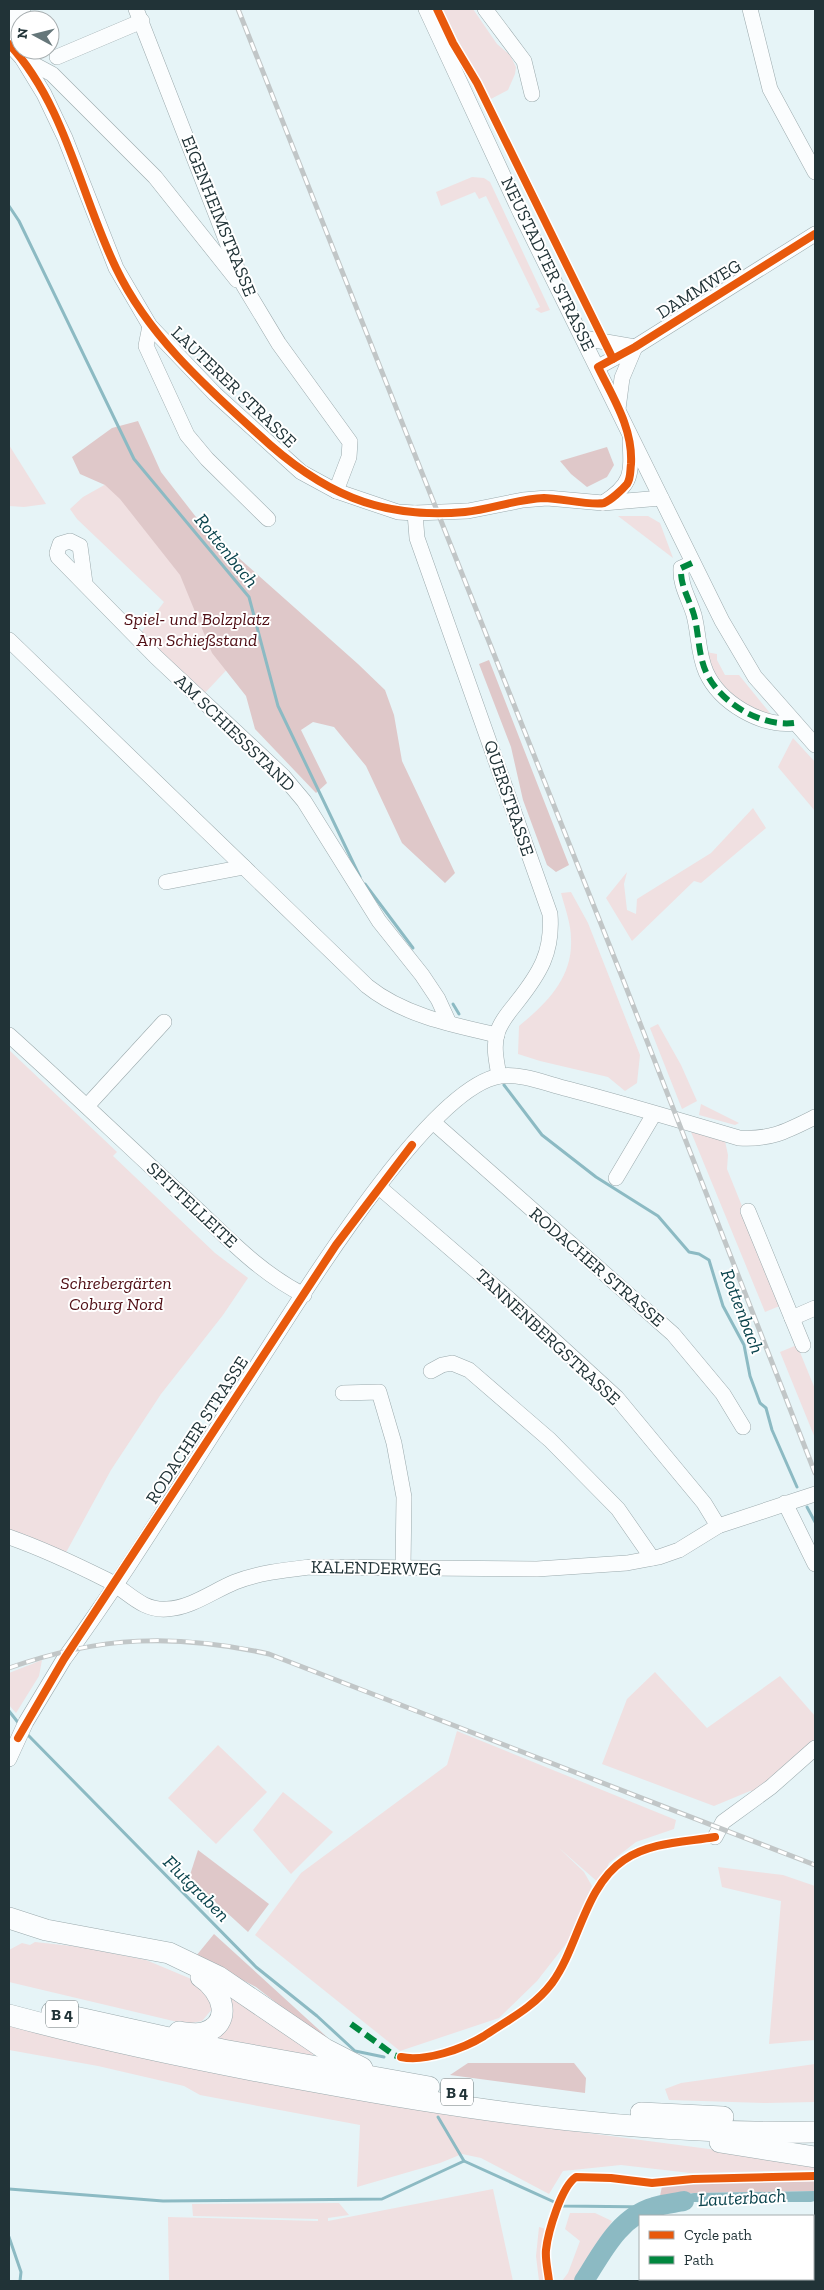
<svg xmlns="http://www.w3.org/2000/svg" width="824" height="2290" font-family="'Zilla Slab',serif">
  <style>
    .green { fill: #f0e0e1 }
    .forest { fill: #dfc8c9 }
    .water { fill: #8cbac3 }
    .lines { fill: none; stroke-linecap: round; stroke-linejoin: round }
    .stream { stroke: #8cbac3; stroke-width: 3 }
    .river { stroke: #8cbac3; stroke-width: 20 }
    .minor-casing { stroke: #9baaad; stroke-width: 16 }
    .highway-casing { stroke: #9baaad; stroke-width: 22 }
    .minor { stroke: #fbfdfe; stroke-width: 15 }
    .highway { stroke: #fbfdfe; stroke-width: 21 }
    .rail-casing { stroke: #c1c6c7; stroke-width: 5 }
    .rail { stroke: #fff; stroke-width: 3; stroke-dasharray: 9; stroke-linecap: butt }
    .quiet { stroke: #00873e; stroke-width: 6; stroke-dasharray: 12 6; stroke-linecap: butt }
    .cycleway-casing { stroke: #fff; stroke-width: 11 }
    .cycleway { stroke: #e8590c; stroke-width: 8 }
    .labels { text-anchor: middle; stroke-width: 4; stroke-linejoin: round; paint-order: stroke }
    .shield { fill: #fff; stroke: #647073; stroke-width: 1 }
    .shield-label { font-size: 16px; font-weight: bold; fill: #213337 }
    .street-label { font-size: 18px; fill: #213337; stroke: #fff }
    .park-label { font-size: 18px; font-style: italic; fill: #500f15; stroke: #fff }
    .water-label { font-size: 19px; font-style: italic; fill: #0b444d; stroke: #fff }
  </style>
  <rect width="100%" height="100%" fill="#e6f4f7"/>
  <g class="green">
    <polygon points="442,9 473,9 497,44 510,55 516,67 515,74 508,90 489,100"/>
    <polygon points="472,177 484,178 490,182 550,310 541,313 535,309 540,307 486,196 479,199 475,192 441,206 436,192"/>
    <polygon points="9,445 46,504 24,507 9,506"/>
    <polygon points="124,474 248,647 203,695 140,634 164,602 77,519 70,509 83,497"/>
    <polygon points="618,516 648,516 660,523 673,558"/>
    <polygon points="706,652 717,654 717,660 725,675 739,675 774,718 731,696 713,675"/>
    <polygon points="793,738 815,762 815,811 778,767"/>
    <polygon points="753,808 766,828 701,883 694,881 632,941 606,898 627,872 624,884 627,910 636,914 637,899 711,853"/>
    <path d="M 571,892 L 588,923 L 640,1055 L 637,1083 L 625,1091 L 608,1077 L 540,1061 L 518,1054 L 519,1026 C 546,1004 573,978 571,939 C 571,924 565,908 561,893 Z"/>
    <polygon points="658,1024 681,1065 697,1101 682,1109 650,1028"/>
    <polygon points="9,1050 117,1152 113,1156 215,1253 248,1278 223,1315 161,1394 111,1470 63,1558 9,1539"/>
    <polygon points="701,1104 739,1123 735,1125 699,1115"/>
    <polygon points="691,1132 725,1141 728,1155 727,1169 782,1305 765,1312"/>
    <polygon points="797,1345 815,1389 815,1438 780,1352"/>
    <polygon points="42,1660 39,1676 16,1713 9,1705 9,1673"/>
    <polygon points="655,1672 707,1728 780,1676 815,1716 815,1741 759,1791 750,1791 714,1806 602,1764 627,1699"/>
    <polygon points="457,1731 676,1820 674,1829 636,1842 609,1863 600,1884 559,1848 584,1872 592,1886 569,1940 537,1981 499,2018 400,2051 255,1935 301,1873 447,1765"/>
    <polygon points="218,1745 267,1792 216,1844 168,1798"/>
    <polygon points="283,1792 333,1832 291,1874 253,1830"/>
    <polygon points="718,1867 783,1875 815,1886 815,2040 769,2044 781,1901 722,1887"/>
    <polygon points="35,1942 81,1947 146,1960 208,1986 213,2008 202,2021 186,2024 9,1982 9,1950 22,1943 30,1945"/>
    <polygon points="232,1996 311,2050 317,2062 213,2040 226,2017"/>
    <polygon points="9,2025 565,2130 815,2163 815,2170 690,2173 621,2165 563,2171 549,2194 481,2158 462,2154 440,2163 357,2187 360,2125 200,2095 184,2086 98,2066 9,2050"/>
    <polygon points="815,2064 815,2102 766,2103 669,2100 665,2089 681,2083"/>
    <polygon points="493,2189 513,2281 169,2281 168,2217 318,2221 318,2219 193,2216 192,2204 339,2203 349,2215 328,2218 328,2221"/>
    <polygon points="570,2213 595,2213 612,2221 579,2279 575,2281 562,2281 568,2273 580,2241 565,2229"/>
    <polygon points="539,2227 546,2229 542,2256 545,2281 539,2281 536,2256"/>
  </g>
  <g class="forest">
    <polygon points="138,421 161,472 203,526 358,664 385,690 394,715 402,761 455,873 445,883 402,843 366,766 334,727 313,722 301,730 327,783 316,793 255,729 246,696 212,653 180,575 120,499 105,485 80,474 72,457 112,428"/>
    <polygon points="607,447 614,465 607,477 587,487 571,474 560,461"/>
    <polygon points="489,660 569,865 556,872 547,865 523,800 511,747 479,664"/>
    <polygon points="198,1850 269,1904 248,1932 189,1878"/>
    <polygon points="214,1934 328,2038 311,2030 256,1987 196,1956"/>
    <polygon points="468,2063 574,2063 586,2078 585,2093 450,2075"/>
    <polygon points="815,2181 815,2191 694,2193 660,2196 662,2186 700,2182"/>
  </g>
  <polygon class="water" points="815,2191 815,2201 811,2202 693,2202 659,2213 654,2199 694,2193"/>
  <g class="lines">
    <g class="stream">
      <polyline points="9,206 19,221 134,459 249,597 278,706 360,877"/>
      <polyline points="365,884 413,948"/>
      <polyline points="453,1004 459,1014"/>
      <polyline points="504,1085 542,1135 596,1177 658,1216 689,1252 699,1254 709,1260 723,1306 744,1345 750,1376 760,1403 766,1408 772,1430 797,1487"/>
      <polyline points="807,1507 815,1522"/>
      <polyline points="9,1711 20,1725"/>
      <polyline points="27,1734 256,1967 317,2016 355,2051 384,2057"/>
      <polyline points="438,2117 464,2161"/>
      <polyline points="9,2189 163,2201 382,2199 464,2161 563,2206 652,2207"/>
      <polyline points="9,2237 21,2272 20,2281"/>
    </g>
    <path class="river" d="M 584,2281 C 602,2253 619,2217 654,2207 C 663,2204 674,2203 684,2201"/>
    <g class="minor-casing">
      <g id="minor">
        <polyline points="22,9 25,20"/>
        <polyline points="136,9 244,286 279,344 350,442 349,457 336,491"/>
        <polyline points="426,9 520,212 722,621 755,677 815,745"/>
        <polyline points="485,9 524,61 532,94"/>
        <polyline points="750,9 770,89 815,172"/>
        <polyline points="9,12 13,24 10,45"/>
        <polyline points="9,44 22,58 44,94 65,138 116,268 150,326 215,394 301,472 336,491 398,512 415,513 468,511 523,500 547,498 603,503 661,498"/>
        <polyline points="57,57 142,21"/>
        <polyline points="22,58 52,74 155,177 237,280"/>
        <polyline points="150,326 146,346 187,435 207,459 268,519"/>
        <polyline points="583,338 635,347"/>
        <polyline points="598,367 635,347 815,234"/>
        <polyline points="618,409 622,378 635,347"/>
        <path d="M 603,503 C 632,485 632,474 630,441"/>
        <path d="M 415,513 L 417,538 L 550,914 C 553,952 540,973 517,1002 C 510,1011 500,1022 497,1034 C 493,1048 497,1063 499,1076"/>
        <path d="M 692,563 L 681,568 C 680,586 689,598 694,615 C 699,634 698,654 706,672 C 720,703 761,727 794,723"/>
        <polyline points="85,583 80,546 70,541 60,544 57,553 58,557 156,657 283,776 304,801 379,921 422,975 438,999 449,1023"/>
        <path d="M 9,640 L 367,986 C 403,1015 452,1025 497,1035"/>
        <polyline points="166,882 244,867"/>
        <path d="M 9,1035 C 69,1089 127,1145 187,1200 C 224,1234 258,1272 304,1295"/>
        <polyline points="87,1106 164,1022"/>
        <polyline points="433,1122 673,1334 723,1394 743,1427"/>
        <polyline points="616,1178 654,1114"/>
        <polyline points="379,1187 509,1299 617,1398 704,1503 718,1526"/>
        <polyline points="748,1211 803,1345"/>
        <polyline points="792,1318 815,1308"/>
        <polyline points="431,1371 442,1365 452,1363 469,1370 550,1440 618,1509 652,1558"/>
        <polyline points="343,1393 379,1392 394,1443 404,1497 403,1568"/>
        <polyline points="785,1503 815,1564"/>
        <path d="M 9,1537 C 43,1549 75,1564 107,1580 C 128,1591 141,1611 167,1609 C 191,1608 213,1591 235,1582 C 258,1573 285,1570 310,1567 L 537,1569 L 627,1563 L 659,1557 L 679,1550 L 718,1526 L 815,1494"/>
        <path d="M 9,1759 L 26,1722 L 64,1659 C 127,1573 182,1481 240,1392 C 285,1324 424,1088 500,1076 C 522,1073 547,1084 568,1089 C 625,1104 682,1121 739,1138 C 771,1140 787,1131 815,1117"/>
        <polyline points="715,1837 723,1822 771,1787 815,1748"/>
      </g>
    </g>
    <g class="highway-casing">
      <g id="highway">
        <polyline points="9,1918 46,1930 169,1953 219,1977 325,2049 362,2068"/>
        <polyline points="52,2012 223,2050 429,2087"/>
        <path d="M 9,2015 C 112,2043 217,2064 322,2083 C 485,2113 649,2135 815,2132"/>
        <path d="M 179,2032 C 186,2033 195,2035 203,2033 C 234,2024 223,1991 201,1977"/>
        <polyline points="641,2113 723,2117"/>
        <polyline points="720,2142 815,2157"/>
      </g>
    </g>
    <use href="#minor" class="minor"/>
    <use href="#highway" class="highway"/>
    <g class="rail-casing">
      <g id="rail">
        <polyline points="238,9 624,982 815,1473"/>
        <path d="M 9,1668 C 100,1636 175,1633 269,1654 L 815,1865"/>
      </g>
    </g>
    <use href="#rail" class="rail"/>
    <g class="quiet">
      <path d="M 692,563 L 681,568 C 680,586 689,598 694,615 C 699,634 698,654 706,672 C 720,703 761,727 794,723"/>
      <polyline points="351,2024 394,2055 403,2058"/>
    </g>
    <g class="cycleway-casing">
      <g id="cycleway">
        <polyline points="437,9 453,43 477,83 613,359"/>
        <path d="M 9,44 C 66,106 80,194 116,268 C 148,335 204,385 258,434 C 320,492 379,520 465,512 C 492,509 517,499 544,498 C 559,498 592,506 604,503 C 611,500 622,490 627,484 C 631,478 630,471 631,464 C 633,428 613,398 598,367 L 635,347 L 815,234"/>
        <polyline points="18,1738 64,1659 336,1245 412,1145"/>
        <path d="M 401,2057 C 425,2062 463,2049 484,2036 C 508,2020 534,2007 552,1983 C 579,1946 584,1887 624,1860 C 650,1842 686,1842 715,1837"/>
        <path d="M 549,2281 C 548,2271 545,2260 546,2250 C 548,2232 561,2187 576,2177 L 611,2178 L 652,2183 L 693,2179 L 815,2176"/>
      </g>
    </g>
    <use href="#cycleway" class="cycleway"/>
  </g>
  <g class="labels">
    <g class="shield">
      <rect x="46" y="2000.5" width="32" height="27" rx="4"/>
      <rect x="441" y="2078.5" width="32" height="27" rx="4"/>
    </g>
    <g class="shield-label">
      <text x="62" y="2020">B 4</text>
      <text x="457" y="2098">B 4</text>
    </g>
    <g class="street-label">
      <text transform="translate(219 216) rotate(68)" y="6">EIGENHEIMSTRASSE</text>
      <text transform="translate(548 264) rotate(64)" y="6">NEUSTADTER STRASSE</text>
      <text transform="translate(699 289) rotate(-32)" y="6">DAMMWEG</text>
      <text transform="translate(234 387) rotate(44)" y="6">LAUTERER STRASSE</text>
      <text transform="translate(235 733) rotate(44)" y="6">AM SCHIESSSTAND</text>
      <text transform="translate(509 798) rotate(71)" y="6">QUERSTRASSE</text>
      <text transform="translate(192 1205) rotate(43)" y="6">SPITTELLEITE</text>
      <text transform="translate(597 1267) rotate(41)" y="6">RODACHER STRASSE</text>
      <text transform="translate(548 1337) rotate(43)" y="6">TANNENBERGSTRASSE</text>
      <text transform="translate(197 1430) rotate(-57)" y="6">RODACHER STRASSE</text>
      <text transform="translate(376 1568) rotate(1)" y="6">KALENDERWEG</text>
    </g>
    <g class="park-label">
      <text x="197" y="625">Spiel- und Bolzplatz<tspan x="197" dy="21">Am Schießstand</tspan></text>
      <text x="116" y="1289">Schrebergärten<tspan x="116" dy="21">Coburg Nord</tspan></text>
    </g>
    <g class="water-label">
      <text transform="translate(227 550) rotate(51)" y="7">Rottenbach</text>
      <text transform="translate(743 1311) rotate(69)" y="7">Rottenbach</text>
      <text transform="translate(197 1888) rotate(45)" y="7">Flutgraben</text>
      <text transform="translate(742 2197) rotate(-3)" y="7">Lauterbach</text>
    </g>
  </g>
  <rect width="824" height="2290" fill="none" stroke="#213337" stroke-width="20"/>
  <rect x="639" y="2215" width="175" height="65" fill="#ffffff" stroke="#a6adaf"/>
  <rect x="649" y="2231" width="25" height="8" fill="#e8590c" stroke="#a6adaf"/>
  <text x="684" y="2240" font-size="15" fill="#213337">Cycle path</text>
  <rect x="649" y="2256" width="25" height="8" fill="#00873e" stroke="#a6adaf"/>
  <text x="684" y="2265" font-size="15" fill="#213337">Path</text>
  <g transform="translate(35 35) rotate(277)"><circle r="24" fill="#ffffff" stroke="#a6adaf"/>
  <path d="M0-4L9 19L0 12L-9 19Z" fill="#66777a"/>
  <text y="-8" font-size="14" font-weight="bold" text-anchor="middle" fill="#213337">N</text>
  </g>
</svg>
